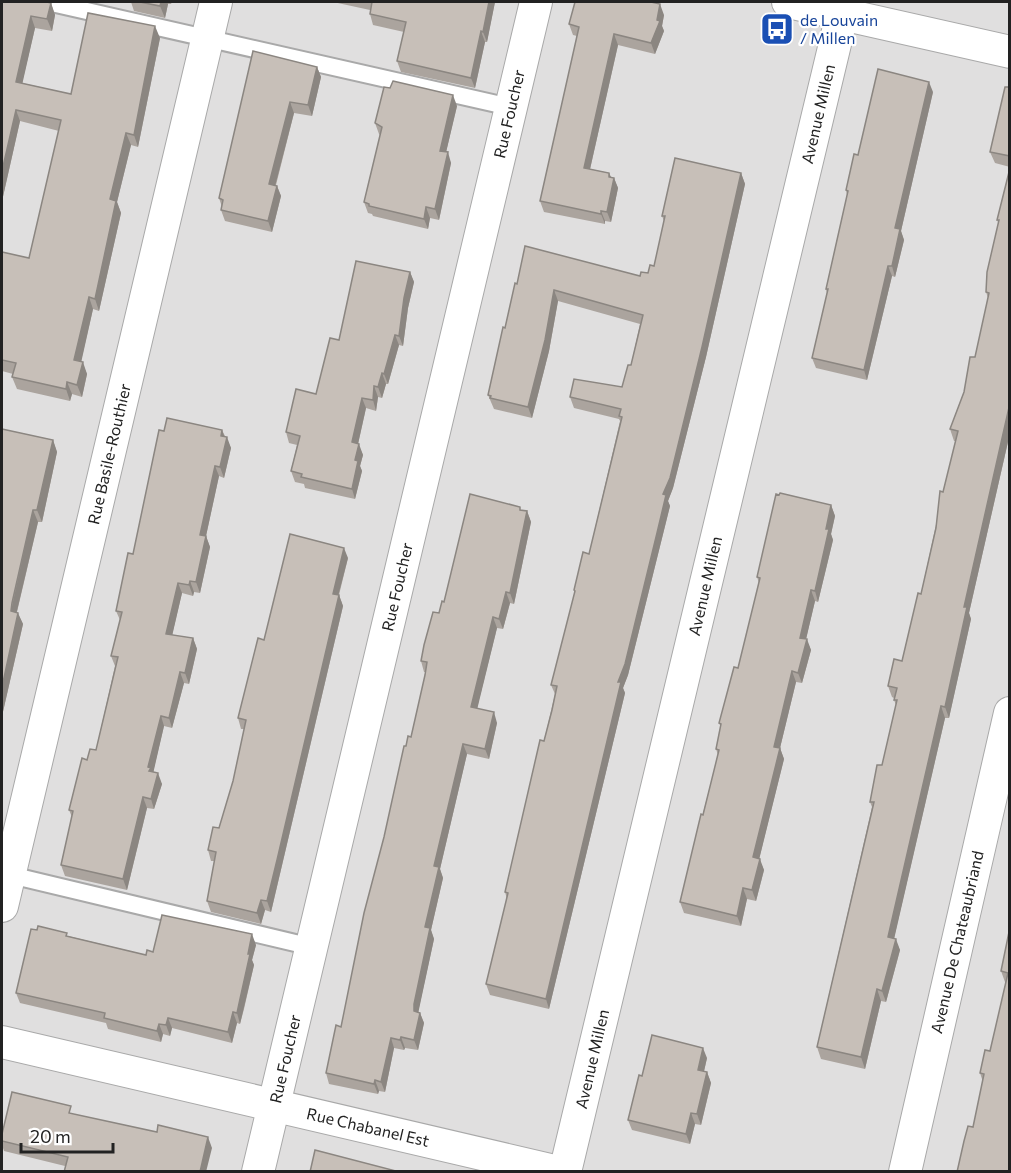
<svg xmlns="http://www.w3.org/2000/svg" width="1011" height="1173" font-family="Commissioner,sans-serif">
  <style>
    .residential { fill: #e0dfdf }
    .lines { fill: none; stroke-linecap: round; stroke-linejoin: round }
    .lane-casing { stroke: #a9a9a9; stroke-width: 20 }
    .street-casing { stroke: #a9a9a9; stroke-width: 34 }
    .lane { stroke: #fff; stroke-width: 16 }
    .street { stroke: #fff; stroke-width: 32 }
    .wall { fill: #aba49e }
    .shaded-wall { fill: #8b8681 }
    .building { fill: #c7bfb8; stroke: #8b8681; stroke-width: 1.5 }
    .labels { text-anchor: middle; stroke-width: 4.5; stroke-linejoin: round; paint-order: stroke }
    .transit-label { font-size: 16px; fill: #164399; stroke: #fff; text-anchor: start }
    .street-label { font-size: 16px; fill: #222; stroke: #fff }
  </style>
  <rect width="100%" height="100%" fill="#f2efe9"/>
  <rect class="residential" x="2" y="2" width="1007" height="1169"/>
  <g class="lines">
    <g class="lane-casing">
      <g id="lane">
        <polyline points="47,2 510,107"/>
        <polyline points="2,873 312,947"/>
      </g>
    </g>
    <g class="street-casing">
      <g id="street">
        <polyline points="788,2 1010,52"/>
        <polyline points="2,906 216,2"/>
        <polyline points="2,1042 559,1172"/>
        <polyline points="258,1172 536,2"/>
        <polyline points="565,1172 845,2"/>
        <polyline points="905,1172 1010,713"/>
      </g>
    </g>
    <use href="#lane" class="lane"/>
    <use href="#street" class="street"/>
  </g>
  <g class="wall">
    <polygon points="2,2 51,3 55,15 52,31 35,28 22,83 71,94 160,38 138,147 131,145 117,202 121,213 99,311 93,309 81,361 87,374 82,397 72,394 70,401 17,389 12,377 13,374 2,371 2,252 29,258 59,131 20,121 2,201"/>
    <polygon points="131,2 172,2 171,4 168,4 165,18 134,11"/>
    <polygon points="333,2 495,2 487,42 485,42 475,88 401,72 397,61 404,32 373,25 370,14 370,10"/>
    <polygon points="664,15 662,26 664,31 655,54 618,45 590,169 609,173 611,177 614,178 618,188 611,222 605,221 605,224 544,212 540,201 577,36 573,35 569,24"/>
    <polygon points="317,67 321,77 312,116 294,113 276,185 277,186 281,196 272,232 225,221 221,210 222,207 219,198"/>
    <polygon points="1010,87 1010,167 995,163 990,152"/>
    <polygon points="933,92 901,231 904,240 895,277 892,276 867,380 816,368 812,358 827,293 826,289 847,195 846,190 858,155"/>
    <polygon points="457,106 446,152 451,163 439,220 430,218 428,229 373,216 372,214 368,213 364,202 380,135 379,134 375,123"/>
    <polygon points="1010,168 1010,433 969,613 971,619 949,718 945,718 894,938 900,950 886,1002 881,1001 865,1069 821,1059 817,1047 872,807 870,802 882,765 896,705 894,700 894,698 892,697 888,686 902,661 921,594 943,492 956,441 954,441 950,429 964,392 975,357 988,298 986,292 999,224 997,220"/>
    <polygon points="741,173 745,184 706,357 673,488 668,501 670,506 628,675 623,688 625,693 549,1009 490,995 486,984 507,899 505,892 544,741 555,694 551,685 575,593 574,590 589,554 620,421 619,419 574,408 570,397 622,387 631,365 640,324 558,301 549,351 532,418 494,409 488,395 505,328 517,284 640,276 648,273 654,266 664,221 662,216"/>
    <polygon points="410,272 414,282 408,308 403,346 399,345 388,384 386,384 382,398 378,397 376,411 366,408 358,444 363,455 360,466 362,471 355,499 305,488 304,484 295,482 291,471 297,445 289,443 286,432 316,394 339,340"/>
    <polygon points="2,429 53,440 57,452 42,522 38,522 17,612 23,624 2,716"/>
    <polygon points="222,430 231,448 224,478 219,476 206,536 210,547 200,593 194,592 193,596 182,593 172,635 193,638 197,649 189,684 184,683 172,728 164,726 153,772 162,784 154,809 147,808 127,890 65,876 61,865 72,817 69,810 87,760 96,750 115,666 111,656 120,620 116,611 133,554 164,431"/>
    <polygon points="831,505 835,516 831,534 833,540 818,602 815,601 806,639 811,650 802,683 796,682 780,748 784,759 759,859 764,870 756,901 747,899 741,926 684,913 680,902 718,755 716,749 721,727 719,723 738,668 759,583 757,577"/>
    <polygon points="521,510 527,511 531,522 514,604 510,603 503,629 497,628 477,708 497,723 489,759 467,754 440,869 443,878 431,930 434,939 418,1012 420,1013 424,1023 418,1050 405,1048 404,1050 394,1048 385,1092 379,1091 378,1094 329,1084 326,1073 341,1027 406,746 411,737 426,672 424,672 421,661 444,602"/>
    <polygon points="348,558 339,595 343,606 271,912 265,910 261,924 211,912 207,901 215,861 211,861 208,850 219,828 233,781 244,729 241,729 238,718 264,640"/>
    <polygon points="1009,932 1010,1172 973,1127 983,1082 980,1073 990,1051 1006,982 1005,982 1001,971"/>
    <polygon points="68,936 146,955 153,952 256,945 252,960 254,965 244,1009 240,1024 237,1023 232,1043 172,1028 170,1036 163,1034 161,1042 108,1029 106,1023 20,1003 16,993"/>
    <polygon points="707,1058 704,1071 707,1072 711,1083 701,1125 695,1124 690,1144 632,1130 628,1120 642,1076"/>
    <polygon points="74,1114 212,1148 65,1166 4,1151 2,1145 2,1134"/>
  </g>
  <g class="shaded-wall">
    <polygon points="161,2 167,2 168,4 165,18 160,6"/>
    <polygon points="489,2 495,2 487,42 483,32"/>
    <polygon points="51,3 55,15 52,31 47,19"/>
    <polygon points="660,4 664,15 662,26 664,31 655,54 651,43"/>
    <polygon points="31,16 35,28 20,94 16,82"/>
    <polygon points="155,26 160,38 138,147 134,135"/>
    <polygon points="481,31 485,42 475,88 471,78"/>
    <polygon points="614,34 618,45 588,178 584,168"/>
    <polygon points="317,67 321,77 312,116 308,105"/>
    <polygon points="929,82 933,92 901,231 904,240 895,277 892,266 895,228"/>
    <polygon points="453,95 457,106 444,161 440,151"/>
    <polygon points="290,102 294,113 273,194 269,184"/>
    <polygon points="16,110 20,121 2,201 2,171"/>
    <polygon points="126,133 131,145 117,202 121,213 99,311 95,299 110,199"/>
    <polygon points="448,152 451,163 439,220 435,209"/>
    <polygon points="609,173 613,182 614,178 618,188 611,222 607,212"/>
    <polygon points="741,173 745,184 706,357 673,488 668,501 670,506 628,675 623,688 625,693 549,1009 546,999 618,682"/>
    <polygon points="277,186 281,196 272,232 268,221"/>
    <polygon points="426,207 430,218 428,229 424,219"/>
    <polygon points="601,211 605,221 605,224 601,214"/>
    <polygon points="888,266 892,276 867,380 864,370"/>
    <polygon points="410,272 414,282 408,308 403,346 399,336 404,298"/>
    <polygon points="554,290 558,301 549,351 532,418 528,407"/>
    <polygon points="89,297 93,309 79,372 74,360"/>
    <polygon points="395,335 399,345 388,384 384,374"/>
    <polygon points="83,362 87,374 82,397 77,385"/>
    <polygon points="382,373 386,384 382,398 378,387"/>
    <polygon points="67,382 72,394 70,401 66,389"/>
    <polygon points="374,386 378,397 376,411 373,400"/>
    <polygon points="362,398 366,408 356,453 352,442"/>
    <polygon points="1010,403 1010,433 969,613 971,619 949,718 945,707 964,607"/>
    <polygon points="222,430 226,441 227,437 231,448 224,478 220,467 221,436"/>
    <polygon points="53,440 57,452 42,522 37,510"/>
    <polygon points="359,444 363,455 360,466 362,471 355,499 352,489 355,460"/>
    <polygon points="215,466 219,476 206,536 210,547 200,593 196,582 200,535"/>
    <polygon points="831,505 835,516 831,534 833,540 818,602 815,591 826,529"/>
    <polygon points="33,510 38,522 16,615 11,611"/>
    <polygon points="527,511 531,522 514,604 510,593"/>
    <polygon points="344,548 348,558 336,604 333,594"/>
    <polygon points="190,581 194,592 193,596 189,585"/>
    <polygon points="178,583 182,593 170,645 166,634"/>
    <polygon points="811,590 815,601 804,648 800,638"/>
    <polygon points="506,592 510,603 503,629 499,619"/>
    <polygon points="339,595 343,606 271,912 267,901"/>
    <polygon points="18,613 23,624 2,716 2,687"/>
    <polygon points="493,617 497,628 475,718 471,707"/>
    <polygon points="193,638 197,649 189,684 185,673"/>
    <polygon points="807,639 811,650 802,683 798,673"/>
    <polygon points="792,671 796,682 780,748 784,759 757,868 753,857 774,747"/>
    <polygon points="180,672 184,683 172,728 169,718"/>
    <polygon points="941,706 945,718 892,948 888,937"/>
    <polygon points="494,712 497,723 489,759 485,749"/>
    <polygon points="161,716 164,726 153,774 153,782 148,767"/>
    <polygon points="463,744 467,754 440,869 443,878 431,930 434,939 418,1014 414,1011 414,1004 434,866"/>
    <polygon points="158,773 162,784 154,809 151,799"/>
    <polygon points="143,797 147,808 127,890 123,879"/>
    <polygon points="760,859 764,870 756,901 752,890"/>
    <polygon points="743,888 747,899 741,926 737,916"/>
    <polygon points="261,900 265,910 261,924 257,913"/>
    <polygon points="252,934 256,945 252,960 254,965 240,1024 237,1013 248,954"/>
    <polygon points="896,939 900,950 886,1002 882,991"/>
    <polygon points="877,989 881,1001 865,1069 861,1057"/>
    <polygon points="233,1012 237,1023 232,1043 228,1032"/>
    <polygon points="420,1013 424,1023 418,1050 414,1040"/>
    <polygon points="168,1018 172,1028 170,1036 166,1025"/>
    <polygon points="159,1024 163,1034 161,1042 157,1031"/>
    <polygon points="401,1037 405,1048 404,1050 400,1040"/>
    <polygon points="391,1038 394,1048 385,1092 381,1082"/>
    <polygon points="703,1048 707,1058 702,1080 698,1070"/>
    <polygon points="707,1072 711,1083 701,1125 697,1114"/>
    <polygon points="375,1080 379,1091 378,1094 374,1084"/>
    <polygon points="691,1113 695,1124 690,1144 686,1134"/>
    <polygon points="208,1137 212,1148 206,1172 200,1172"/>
  </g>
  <g class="building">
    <polygon points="2,2 47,2 51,3 47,19 31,16 16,82 71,94 88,13 155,26 134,135 126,133 110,199 116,201 95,299 89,297 74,360 83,362 77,385 67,382 66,389 12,377 16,363 2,360 2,252 29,258 61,120 16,110 2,171"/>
    <polygon points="140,2 161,2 160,6"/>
    <polygon points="372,2 489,2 483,32 481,31 471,78 397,61 406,22 370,14"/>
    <polygon points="575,2 651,2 660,4 657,20 660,21 651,43 614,34 584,168 609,173 609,177 614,178 607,212 601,211 601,214 540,201 579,27 569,24"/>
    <polygon points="253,51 317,67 308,105 290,102 269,184 277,186 268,221 221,210 223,200 219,198"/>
    <polygon points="878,69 929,82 895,228 900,229 892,266 888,266 864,370 812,358 828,289 826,289 848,191 846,190 854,154 858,155"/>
    <polygon points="393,81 453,95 440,151 448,152 435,209 426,207 424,219 369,206 369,204 364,202 382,127 375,123 384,87 390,88"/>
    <polygon points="1005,87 1010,87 1010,156 990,152"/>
    <polygon points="675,158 741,173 702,347 670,478 663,494 666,495 657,533 625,664 618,682 621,682 546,999 486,984 508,893 505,892 540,740 544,741 552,710 557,686 551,685 575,591 574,590 583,552 589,554 622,417 619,416 621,409 570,397 574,379 622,387 628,365 631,365 643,315 554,290 545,340 528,407 490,398 491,396 488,395 503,327 505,328 515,283 517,284 525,246 640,276 641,272 648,273 650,265 654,266 665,216 662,216"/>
    <polygon points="1010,168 1010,403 964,607 967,607 945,707 941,706 888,937 896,939 882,991 877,989 861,1057 817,1047 874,802 870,802 877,765 882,765 897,700 894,700 897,688 888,686 894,659 902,661 918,593 921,594 936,528 940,491 943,492 958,431 950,429 964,392 970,357 975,357 989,293 986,292 987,272 999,220 997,220"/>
    <polygon points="356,261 410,272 404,298 399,336 395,335 384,374 382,373 378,387 374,386 373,400 362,398 352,442 359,444 355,460 358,461 352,489 301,477 302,474 291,471 300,436 286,432 296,389 316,394 330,338 339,340"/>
    <polygon points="167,418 222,430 221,436 227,437 220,467 215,466 200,535 206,536 196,582 190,581 189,585 178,583 166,634 193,638 185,673 180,672 169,718 161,716 148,767 151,768 149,771 158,773 151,799 143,797 123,879 61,865 73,811 69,810 82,758 87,760 90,749 96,750 118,657 111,656 122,612 116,611 128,553 133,554 159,430 164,431"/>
    <polygon points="2,429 53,440 37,510 33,510 12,603 11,611 18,613 2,687"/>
    <polygon points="780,493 831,505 826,529 829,529 815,591 811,590 800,638 807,639 798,673 792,671 774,747 780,748 753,857 760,859 752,890 743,888 737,916 680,902 701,814 703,815 719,750 716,749 721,724 719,723 734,667 738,668 760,578 757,577 776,494 779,495"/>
    <polygon points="470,494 520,507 520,510 527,511 510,593 506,592 499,619 493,617 471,707 494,712 485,749 463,744 434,866 439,867 425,927 430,928 414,1004 414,1011 420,1013 414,1040 401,1037 400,1040 391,1038 381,1082 375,1080 374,1084 326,1073 336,1025 341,1027 364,913 384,837 404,746 406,746 408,736 411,737 425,675 427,662 421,661 424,645 433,612 439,613 442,601 444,602"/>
    <polygon points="290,534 344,548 333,594 339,595 277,860 267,901 261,900 257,913 207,901 216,852 208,850 213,827 219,828 233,781 246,720 238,718 258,638 264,640"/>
    <polygon points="162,915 252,934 248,954 250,954 240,999 237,1013 233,1012 228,1032 168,1018 166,1025 159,1024 157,1031 104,1018 105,1013 16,993 31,929 37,930 38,926 67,933 66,936 146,955 147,950 153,952"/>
    <polygon points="1009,932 1010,1172 957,1172 964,1141 968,1126 973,1127 984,1074 980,1073 985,1050 990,1051 1008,973 1001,971"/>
    <polygon points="652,1035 703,1048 698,1070 707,1072 697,1114 691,1113 686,1134 628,1120 639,1075 642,1076"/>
    <polygon points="12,1092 71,1106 69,1113 157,1132 158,1125 208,1137 200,1172 64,1172 68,1157 2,1141 2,1134"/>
    <polygon points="315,1150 396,1171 396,1172 310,1172"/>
  </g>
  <defs>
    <g id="bus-square" transform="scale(1.725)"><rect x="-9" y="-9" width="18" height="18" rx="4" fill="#1a4fb4" stroke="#fff"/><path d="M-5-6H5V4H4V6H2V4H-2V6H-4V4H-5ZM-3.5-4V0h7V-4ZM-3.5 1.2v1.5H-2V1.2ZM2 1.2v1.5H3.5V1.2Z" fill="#fff"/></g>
  </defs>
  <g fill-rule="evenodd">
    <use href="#bus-square" x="777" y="29"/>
  </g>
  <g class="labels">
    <g class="transit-label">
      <text x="800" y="26">de Louvain<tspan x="800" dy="18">/ Millen</tspan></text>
    </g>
    <g class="street-label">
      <text transform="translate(509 114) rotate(-77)" y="6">Rue Foucher</text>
      <text transform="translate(818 114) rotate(-77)" y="6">Avenue Millen</text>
      <text transform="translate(109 454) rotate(-77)" y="6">Rue Basile-Routhier</text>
      <text transform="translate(705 586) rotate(-77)" y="6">Avenue Millen</text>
      <text transform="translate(397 587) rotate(-77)" y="6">Rue Foucher</text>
      <text transform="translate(957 942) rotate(-77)" y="6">Avenue De Chateaubriand</text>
      <text transform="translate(285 1059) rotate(-77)" y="6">Rue Foucher</text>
      <text transform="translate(592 1059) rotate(-77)" y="6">Avenue Millen</text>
      <text transform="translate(368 1127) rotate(13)" y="6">Rue Chabanel Est</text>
    </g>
  </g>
  <rect width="1011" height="1173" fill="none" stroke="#222222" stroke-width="6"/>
  <path d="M21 1143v9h92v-9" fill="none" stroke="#222222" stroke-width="3"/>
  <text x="30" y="1143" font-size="18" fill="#222222" stroke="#ffffff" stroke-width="4.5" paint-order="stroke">20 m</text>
</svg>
